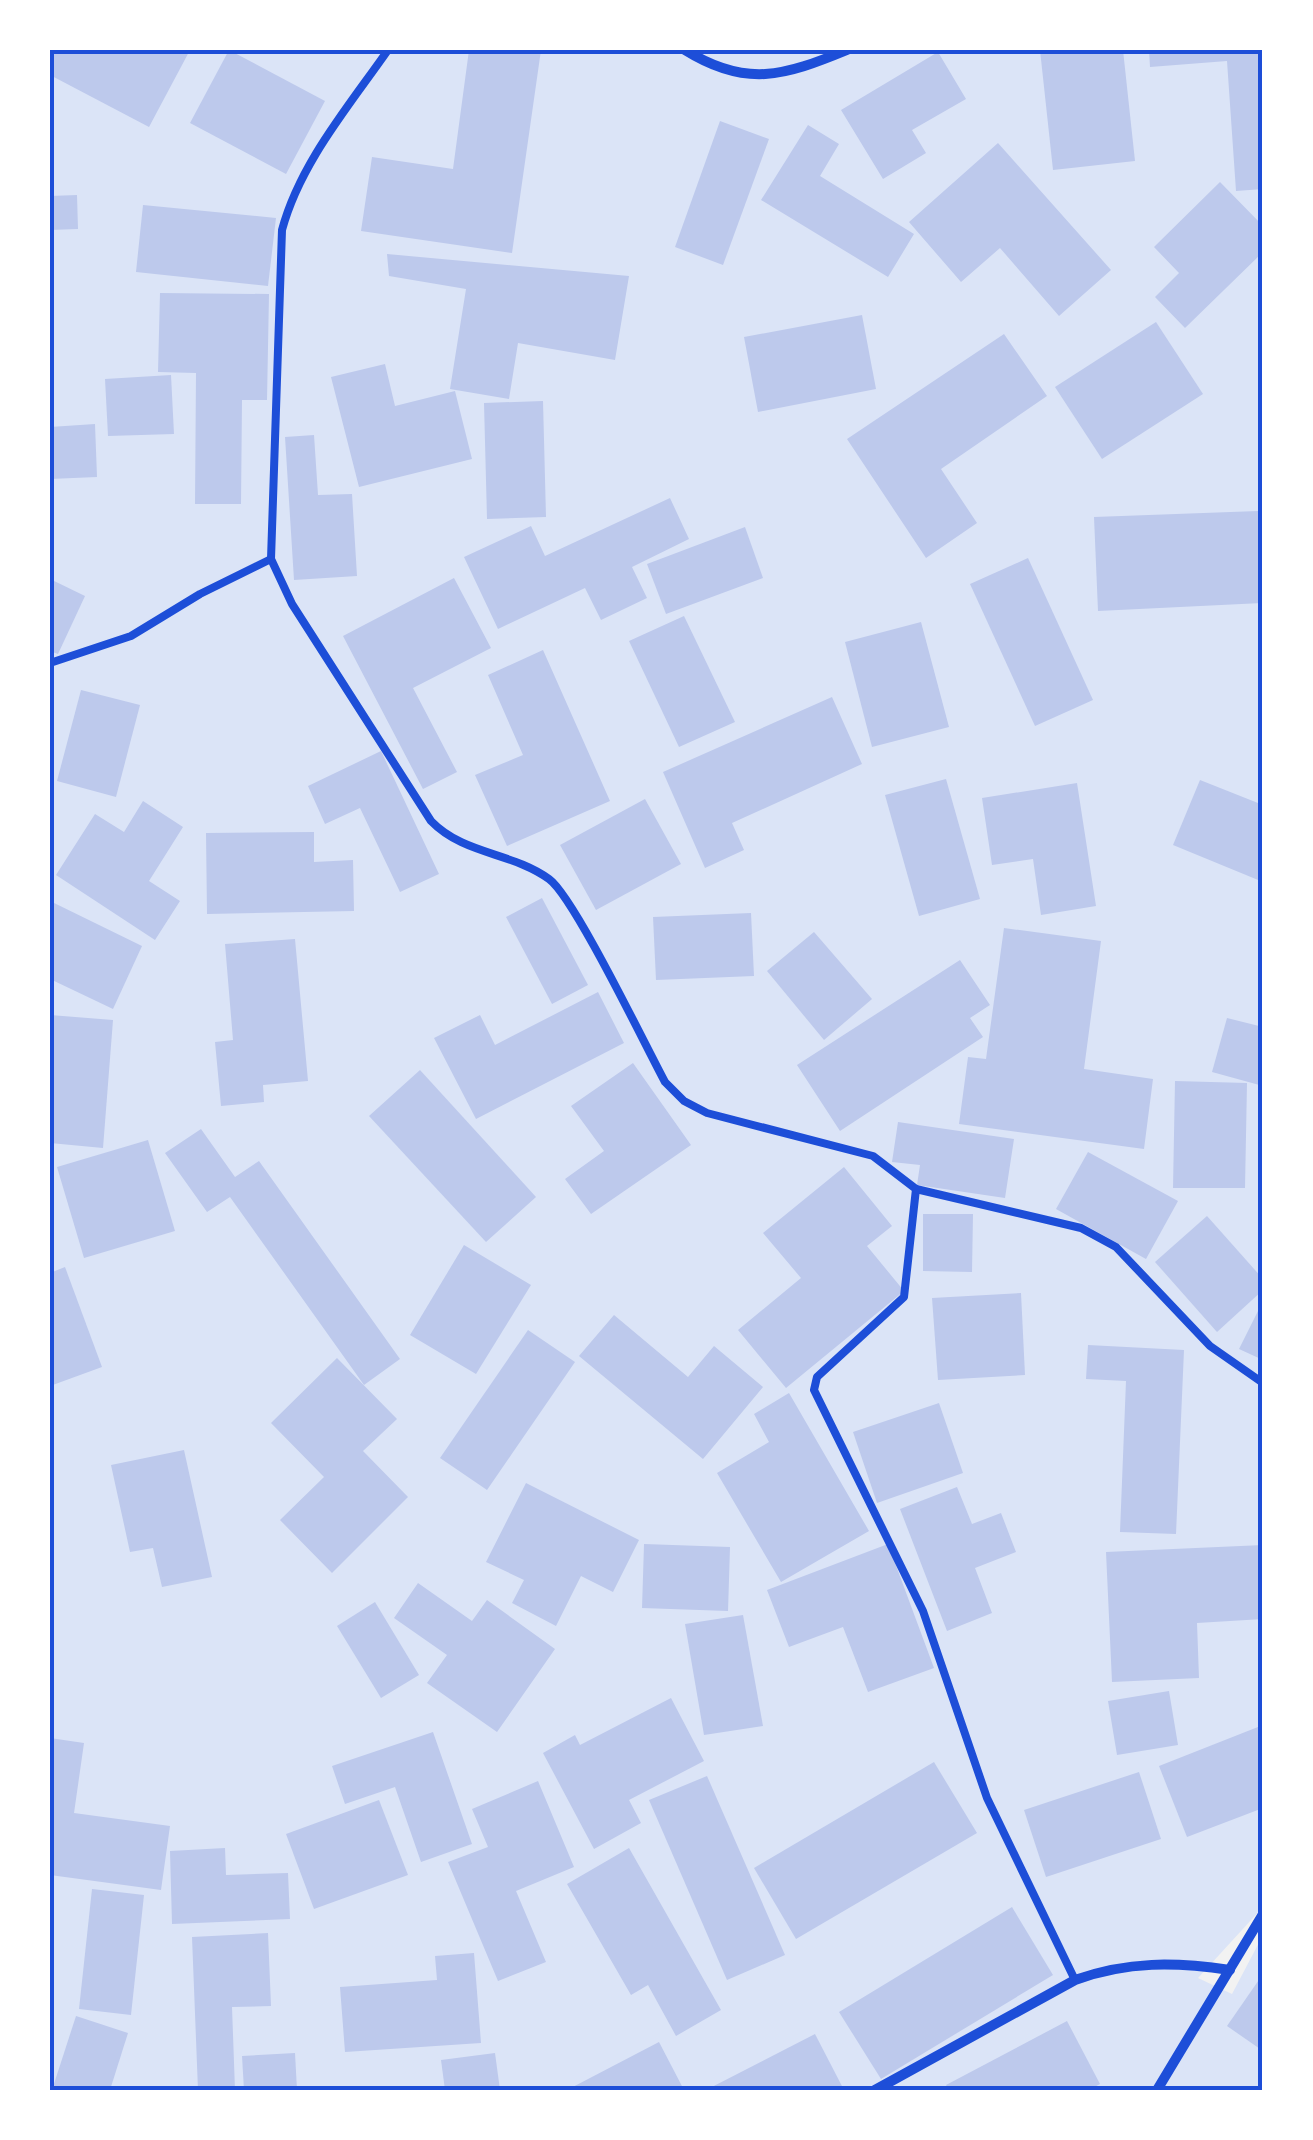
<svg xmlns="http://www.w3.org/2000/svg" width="1313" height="2140" font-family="Ubuntu,sans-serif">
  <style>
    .green { fill: #dbe4f7 }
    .building { fill: #bdc9ec }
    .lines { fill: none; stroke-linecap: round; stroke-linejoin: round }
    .service { stroke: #1d4ed8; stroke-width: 8 }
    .minor { stroke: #1d4ed8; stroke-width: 10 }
    .neatline { fill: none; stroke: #1d4ed8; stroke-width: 4 }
  </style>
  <rect width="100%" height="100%" fill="#f2f2f2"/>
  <polygon class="green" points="50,50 1263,50 1263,1907 1198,1978 1232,1994 1263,1935 1263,2090 50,2090"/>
  <g class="building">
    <polygon points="50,50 190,50 149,127 50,75"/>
    <polygon points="229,50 325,101 286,174 190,123"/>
    <polygon points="469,50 541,50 512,253 361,231 372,157 453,169"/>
    <polygon points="1040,50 1123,50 1135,161 1053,170"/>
    <polygon points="1149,50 1263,50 1263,189 1236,191 1227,61 1150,67"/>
    <polygon points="938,52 966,99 912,130 926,153 883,179 841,110"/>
    <polygon points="720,121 769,139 723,265 675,247"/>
    <polygon points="808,125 839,144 820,176 914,234 888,277 761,200"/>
    <polygon points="998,143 1111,270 1059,316 1000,248 961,282 909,222"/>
    <polygon points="1220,182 1263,226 1263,252 1185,328 1155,297 1179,273 1154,247"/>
    <polygon points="77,195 78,229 50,230 50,196"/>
    <polygon points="143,205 276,218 268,286 136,272"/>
    <polygon points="387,254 629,276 615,360 518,343 509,399 450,389 466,289 389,276"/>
    <polygon points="160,293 269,294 267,400 242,400 241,504 195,504 196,373 158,372"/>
    <polygon points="862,315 876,389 758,412 744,337"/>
    <polygon points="1156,322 1203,394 1102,459 1055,387"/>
    <polygon points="1004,334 1047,396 941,469 977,523 926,558 847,439"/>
    <polygon points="385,364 395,406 455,391 472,459 359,487 331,377"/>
    <polygon points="171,375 174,434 108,436 105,379"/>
    <polygon points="543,401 546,517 487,519 484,403"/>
    <polygon points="95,424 97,477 50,479 50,427"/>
    <polygon points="314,435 318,495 352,494 357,576 294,580 285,437"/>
    <polygon points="670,498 689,539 632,567 647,598 601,620 585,588 498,629 464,557 531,526 545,556"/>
    <polygon points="1258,511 1262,603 1098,611 1094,517"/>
    <polygon points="745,527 763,578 666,614 647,564"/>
    <polygon points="1028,558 1093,700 1035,726 970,584"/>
    <polygon points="454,578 491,648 413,688 457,772 423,789 343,636"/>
    <polygon points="50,579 85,596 58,654 50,651"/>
    <polygon points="684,616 735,722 679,747 629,641"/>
    <polygon points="921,622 949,727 872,747 845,642"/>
    <polygon points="543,650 610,801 507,846 475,775 523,755 488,675"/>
    <polygon points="81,690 140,705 116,797 57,781"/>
    <polygon points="832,697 862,764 732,823 744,850 705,868 663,772"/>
    <polygon points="381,751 439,874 400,892 360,808 325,824 308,786"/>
    <polygon points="946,779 980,899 919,916 885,795"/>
    <polygon points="1200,780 1263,805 1263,882 1173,845"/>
    <polygon points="1077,783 1096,906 1041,915 1033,859 992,865 982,798"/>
    <polygon points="645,799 681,864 596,910 560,845"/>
    <polygon points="143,801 183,827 149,881 180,901 155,940 56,875 95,814 124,832"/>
    <polygon points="314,832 314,862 353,860 354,911 207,914 206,833"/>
    <polygon points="542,898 588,985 552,1004 506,917"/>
    <polygon points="50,901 142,946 113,1009 50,979"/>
    <polygon points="751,913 754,976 656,980 653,917"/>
    <polygon points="1004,928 1101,941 1084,1069 1153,1079 1144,1149 959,1124 968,1057 986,1059"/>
    <polygon points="814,932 872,999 824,1040 767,971"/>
    <polygon points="295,939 308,1081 263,1085 264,1102 221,1106 215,1042 233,1040 225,944"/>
    <polygon points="960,960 990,1005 970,1018 983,1037 840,1131 797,1065"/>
    <polygon points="598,992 624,1043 476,1119 434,1038 480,1015 495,1045"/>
    <polygon points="50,1015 113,1020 103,1148 50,1143"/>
    <polygon points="1227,1018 1263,1027 1263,1086 1212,1072"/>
    <polygon points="633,1063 691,1145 591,1214 565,1179 604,1151 571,1106"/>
    <polygon points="420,1070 536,1197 486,1242 369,1116"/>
    <polygon points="1175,1081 1247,1083 1245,1188 1173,1188"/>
    <polygon points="898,1122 1014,1139 1005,1198 917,1185 920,1165 892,1162"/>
    <polygon points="201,1129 235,1177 259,1161 400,1359 364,1385 230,1197 207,1212 165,1153"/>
    <polygon points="148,1140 175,1231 84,1258 57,1167"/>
    <polygon points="1088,1152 1178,1201 1146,1259 1056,1209"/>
    <polygon points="844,1167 892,1226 867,1246 904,1291 786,1388 738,1330 801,1278 763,1233"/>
    <polygon points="923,1214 973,1214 972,1272 923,1271"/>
    <polygon points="1207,1216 1263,1279 1263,1290 1217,1332 1155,1262"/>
    <polygon points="464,1245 531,1285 476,1374 410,1335"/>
    <polygon points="65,1267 102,1367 50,1386 50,1273"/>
    <polygon points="1021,1293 1025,1375 938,1380 932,1298"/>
    <polygon points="1263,1301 1263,1360 1239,1349"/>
    <polygon points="614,1315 688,1377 714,1346 763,1387 703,1459 579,1356"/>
    <polygon points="528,1330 575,1362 487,1490 440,1458"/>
    <polygon points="1088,1345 1184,1350 1176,1534 1120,1532 1126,1381 1086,1379"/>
    <polygon points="337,1358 397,1419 363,1451 408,1497 332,1573 280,1520 324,1477 271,1423"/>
    <polygon points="789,1393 869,1531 781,1582 717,1473 769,1442 754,1414"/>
    <polygon points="939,1403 963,1473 877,1503 853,1432"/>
    <polygon points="184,1450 212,1577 162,1587 153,1548 130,1552 111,1465"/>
    <polygon points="526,1483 639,1540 613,1592 581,1576 556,1626 512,1603 524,1580 486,1562"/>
    <polygon points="957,1487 972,1524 1001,1513 1016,1552 975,1568 992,1613 947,1631 900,1509"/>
    <polygon points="644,1544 730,1547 728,1611 642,1608"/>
    <polygon points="888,1544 934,1668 868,1692 843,1627 789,1647 767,1590"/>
    <polygon points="1263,1545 1263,1619 1197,1623 1199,1678 1112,1682 1106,1552"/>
    <polygon points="418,1583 472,1621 487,1600 555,1649 497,1732 427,1683 447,1655 394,1618"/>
    <polygon points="375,1602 419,1675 381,1698 337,1626"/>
    <polygon points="743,1615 763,1726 704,1735 685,1624"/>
    <polygon points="1169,1691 1178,1745 1117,1755 1108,1701"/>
    <polygon points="671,1698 704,1761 629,1800 641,1823 594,1849 543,1753 575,1735 580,1745"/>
    <polygon points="1263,1725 1263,1808 1187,1837 1159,1766"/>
    <polygon points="433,1732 472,1844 421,1862 395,1787 345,1804 332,1766"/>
    <polygon points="50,1738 84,1743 74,1813 170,1826 161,1890 50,1875"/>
    <polygon points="934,1762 977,1833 796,1939 754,1868"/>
    <polygon points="1139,1772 1161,1839 1046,1877 1024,1810"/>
    <polygon points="707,1776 785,1955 727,1980 649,1800"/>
    <polygon points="538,1781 574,1867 516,1891 546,1962 498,1981 448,1862 488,1847 472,1809"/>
    <polygon points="379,1800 408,1875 314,1909 286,1834"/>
    <polygon points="225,1848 226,1875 288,1873 290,1919 172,1924 170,1851"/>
    <polygon points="629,1848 721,2010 676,2036 648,1985 631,1995 567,1884"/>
    <polygon points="92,1889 144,1895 131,2015 79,2009"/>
    <polygon points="1012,1907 1053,1975 881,2079 839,2012"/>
    <polygon points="268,1933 271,2006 232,2007 235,2090 198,2090 192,1937"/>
    <polygon points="474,1953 481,2043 345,2052 340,1987 437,1980 435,1956"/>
    <polygon points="1263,1974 1263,2051 1227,2026"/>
    <polygon points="76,2016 128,2033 110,2090 52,2090"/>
    <polygon points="1067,2021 1100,2084 1089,2090 949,2090 946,2085"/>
    <polygon points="815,2034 844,2090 706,2090"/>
    <polygon points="659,2042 684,2090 567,2090"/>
    <polygon points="295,2053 297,2090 244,2090 242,2056"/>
    <polygon points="495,2053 500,2090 445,2090 441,2060"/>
  </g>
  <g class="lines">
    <g class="service">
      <path d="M 388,50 C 349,106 300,163 282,230 L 271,559 L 292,604 L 431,821 C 464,855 512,852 549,879 C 574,897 645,1045 665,1082 L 684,1101 L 707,1113 L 873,1156 L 916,1189 L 904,1297 L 817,1377 L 814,1390 L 923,1611 L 987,1798 L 1075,1980"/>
      <polyline points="50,663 131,636 200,594 271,559"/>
      <polyline points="916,1189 1081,1228 1116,1247 1210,1346 1263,1383"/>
    </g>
    <g class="minor">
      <path d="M 685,50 C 746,88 784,76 847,50"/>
      <path d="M 875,2090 L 1075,1980 C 1128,1961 1175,1962 1230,1970"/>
      <polyline points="1157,2090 1263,1914"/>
    </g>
  </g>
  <rect width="1313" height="2140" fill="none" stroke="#ffffff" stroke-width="105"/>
  <rect x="52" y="52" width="1208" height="2036" class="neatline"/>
</svg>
